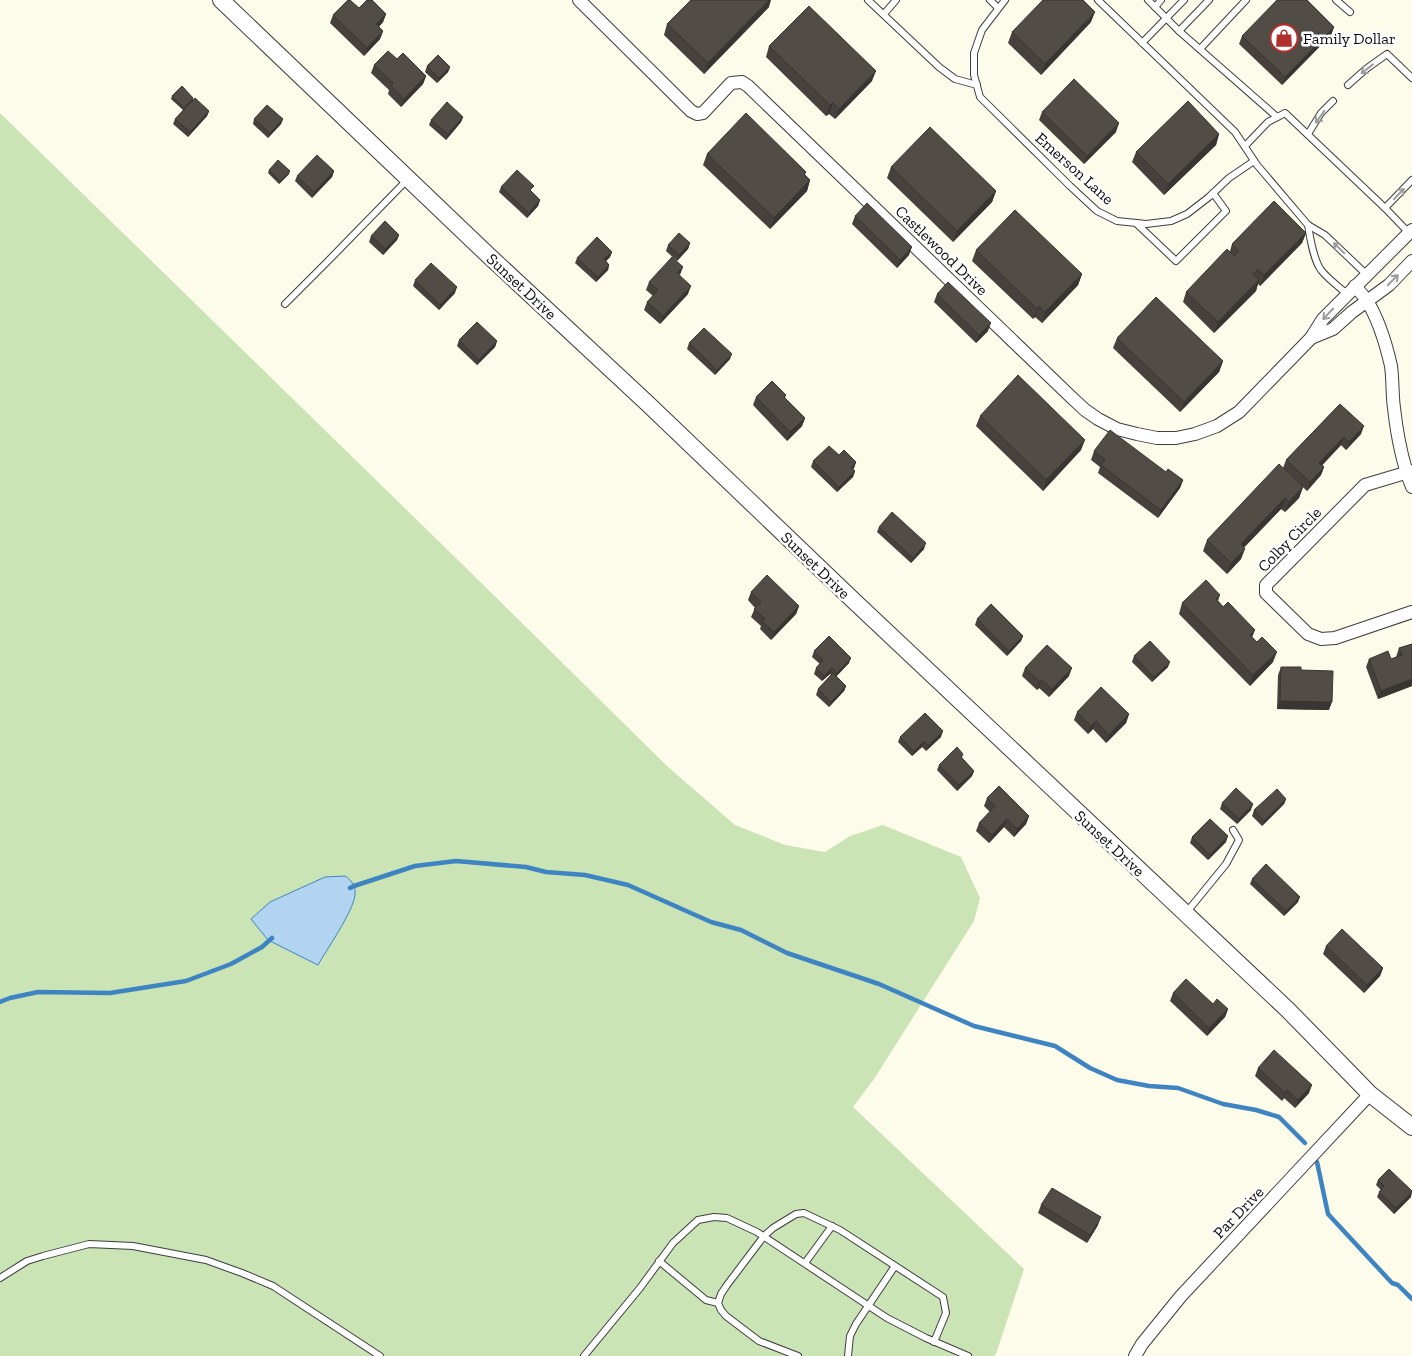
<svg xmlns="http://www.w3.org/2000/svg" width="1412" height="1356" font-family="'Zilla Slab',serif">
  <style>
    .grass { fill: #cbe4b6 }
    .water { fill: #b2d4f1; stroke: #3e84c2 }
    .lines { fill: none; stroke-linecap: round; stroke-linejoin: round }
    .stream { stroke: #3e84c2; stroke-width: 4.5 }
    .service-casing { stroke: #3d3d3d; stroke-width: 8 }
    .minor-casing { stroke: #3d3d3d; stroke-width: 14 }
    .tertiary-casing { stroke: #3d3d3d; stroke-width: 18 }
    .service { stroke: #fff; stroke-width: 6 }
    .minor { stroke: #fff; stroke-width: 12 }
    .tertiary { stroke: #fff; stroke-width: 16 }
    .wall { fill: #47413d }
    .shaded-wall { fill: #393532 }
    .building { fill: #524c47; stroke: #393532 }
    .oneway { stroke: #9d9d9d }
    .labels { text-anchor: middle; stroke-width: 5; stroke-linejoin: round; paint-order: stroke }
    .poi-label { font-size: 16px; fill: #0a0a0a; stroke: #fff; text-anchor: start }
    .street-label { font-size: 16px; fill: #0a0a0a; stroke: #fff }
  </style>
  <rect width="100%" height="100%" fill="#fdfbe9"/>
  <polygon class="grass" points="0,113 463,565 668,767 735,825 785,845 825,852 850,836 883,825 961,857 980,898 974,921 874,1079 853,1107 1024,1269 996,1354 994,1356 0,1356"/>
  <path class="water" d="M 345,876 C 352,880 356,887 355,895 C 353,912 327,949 318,965 L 268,940 L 251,919 L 270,902 L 325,877 Z"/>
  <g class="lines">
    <g class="stream">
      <polyline points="350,888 354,886 415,866 456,861 526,867 546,872 585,875 628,885 711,922 741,930 787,953 879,984 974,1026 1055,1046 1090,1068 1117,1080 1149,1086 1178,1088 1223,1104 1256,1110 1279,1117 1305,1143"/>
      <polyline points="0,1002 10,998 38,992 110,993 186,981 231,964 262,947 272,938"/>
      <polyline points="1317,1162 1328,1214 1392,1283 1398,1285 1412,1299"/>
    </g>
    <g class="service-casing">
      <g id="service">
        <polyline points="868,0 939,67 955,79 977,85"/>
        <polyline points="990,0 998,8"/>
        <polyline points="1005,0 982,30 974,53 974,75 980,97 1070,186 1097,211 1117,221 1146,224 1171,221 1187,214 1209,197 1229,178 1254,161"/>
        <polyline points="1098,0 1235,132 1257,165 1308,225 1325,235 1366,274"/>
        <polyline points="1148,0 1179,31 1209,0"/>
        <polyline points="1336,0 1350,12"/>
        <polyline points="1155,7 1161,0"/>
        <polyline points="884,14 896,0"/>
        <polyline points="1179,31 1277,117"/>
        <polyline points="1142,43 1184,0"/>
        <polyline points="1200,49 1246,0"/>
        <polyline points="1348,85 1366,69 1387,54 1412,78"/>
        <polyline points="1308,134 1321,113 1333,101"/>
        <polyline points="1245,146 1268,122 1285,113 1385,208 1409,233"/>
        <polyline points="1385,208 1412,180"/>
        <polyline points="1136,223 1176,261 1226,211 1213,193"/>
        <path d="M 1308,225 C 1310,237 1313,259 1321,270 C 1328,279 1338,286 1347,294"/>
        <polyline points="285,304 328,261 408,179"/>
        <polyline points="1186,913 1226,864 1239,840 1233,830"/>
        <polyline points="659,1261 706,1300 718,1303"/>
        <polyline points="805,1263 832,1226"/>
        <polyline points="0,1278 27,1261 43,1256 89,1244 133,1246 206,1260 242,1273 273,1286 380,1356"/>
        <polyline points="584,1356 640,1288 673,1243 698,1220 714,1217 727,1218 757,1232 887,1318 926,1338 968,1356"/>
        <polyline points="798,1356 759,1341 726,1316 721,1310 718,1303 721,1294 727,1285 764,1236 773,1228 796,1214 804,1213 840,1230 943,1297 946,1313 934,1342"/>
        <polyline points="848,1356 850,1336 856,1324 895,1266"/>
      </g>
    </g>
    <g class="minor-casing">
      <g id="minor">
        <polyline points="579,0 691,111 697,114 703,113 731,83 742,82 748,86 1070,396 1085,410 1098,419 1117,429 1137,434 1157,438 1176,438 1195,434 1217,426 1239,412 1311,338 1323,319 1412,230"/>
        <path d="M 1355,286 C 1359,291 1364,296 1367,301 C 1379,320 1386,344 1391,366 C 1393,380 1392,394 1394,408 C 1397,435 1402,462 1412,487"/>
        <polyline points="1311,338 1333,329 1352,312 1389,285 1412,261"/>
        <polyline points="1412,471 1365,485 1266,585 1266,593 1308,634 1321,639 1335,638 1412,612"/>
        <polyline points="1135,1356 1142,1344 1181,1296 1370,1094"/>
      </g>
    </g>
    <g class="tertiary-casing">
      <polyline id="tertiary" points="221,0 488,255 647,403 854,601 1288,1010 1370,1094 1412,1127"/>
    </g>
    <use href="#service" class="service"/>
    <use href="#minor" class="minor"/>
    <use href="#tertiary" class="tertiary"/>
  </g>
  <g class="wall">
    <polygon points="769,7 704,74 664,35 667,24"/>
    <polygon points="359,8 386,14 383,22 379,27 383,31 380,39 364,56 330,23 333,15"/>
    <polygon points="1091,22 1041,75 1008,43 1012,32"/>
    <polygon points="1334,27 1331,35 1282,85 1239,44 1242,36"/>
    <polygon points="769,46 872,81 835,119 829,114 826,116 766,57"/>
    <polygon points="397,59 426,76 423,84 401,107 388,94 389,90 371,73 374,65"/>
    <polygon points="427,66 450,67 448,72 437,83 425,72"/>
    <polygon points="172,96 193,98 193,100 209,111 207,116 188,137 173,124 175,119 183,110 171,99"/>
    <polygon points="1042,112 1116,132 1084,164 1039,120"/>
    <polygon points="463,117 461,122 446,140 429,125 431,120"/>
    <polygon points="254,119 283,119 281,124 268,138 253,124"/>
    <polygon points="1219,134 1216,145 1164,195 1132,162 1136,152"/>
    <polygon points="707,154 806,172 805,175 810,180 807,191 770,229 703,165"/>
    <polygon points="891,167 996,191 992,202 953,242 887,178"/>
    <polygon points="269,170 289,174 279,184 268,173"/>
    <polygon points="334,171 332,177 312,198 295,181 297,176"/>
    <polygon points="501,187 532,192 540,200 538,206 527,218 499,192"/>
    <polygon points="855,216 909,255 897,268 852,224"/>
    <polygon points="1254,221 1306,233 1302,243 1260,286 1258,284 1256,291 1214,333 1183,302 1186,292 1230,251 1232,244 1253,223"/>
    <polygon points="399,235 397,240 383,255 369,242 371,236"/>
    <polygon points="690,243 688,249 677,261 666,251 668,245"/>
    <polygon points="976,250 1082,274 1078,285 1042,323 1035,317 1033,319 972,261"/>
    <polygon points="612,252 610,257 606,261 609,265 608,270 596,282 575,263 577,258"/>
    <polygon points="680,275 688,294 660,324 644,310 647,302 653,296 646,290 649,282"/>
    <polygon points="415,280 455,293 439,310 413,286"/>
    <polygon points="937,294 988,331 976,343 934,302"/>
    <polygon points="1117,338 1223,361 1219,372 1180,412 1113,348"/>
    <polygon points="459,340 497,341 495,347 477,365 457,346"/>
    <polygon points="689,343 730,359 715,375 687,349"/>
    <polygon points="786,395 785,398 805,418 802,426 787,441 753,405 756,397"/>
    <polygon points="1340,404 1361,434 1346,450 1341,445 1322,465 1324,467 1321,475 1307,491 1283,468 1286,460"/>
    <polygon points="980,416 1081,450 1043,491 976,426"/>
    <polygon points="1094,451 1166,472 1183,480 1180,488 1158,518 1098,473 1100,467 1091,460"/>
    <polygon points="839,455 856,462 854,468 853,469 855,471 853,477 837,492 811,467 813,461"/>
    <polygon points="1303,487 1299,498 1285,512 1281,509 1244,547 1241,559 1227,574 1203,551 1207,540"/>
    <polygon points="879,527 924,549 911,563 877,532"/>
    <polygon points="751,592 799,606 796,614 771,640 760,629 761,626 751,617 755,608 748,600"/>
    <polygon points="1220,595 1218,601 1257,642 1273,662 1250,686 1179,614 1182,603"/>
    <polygon points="977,619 1023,636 1021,641 1007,656 975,625"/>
    <polygon points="1412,644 1412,686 1378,699 1366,667 1369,659 1391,659 1396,657 1399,648"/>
    <polygon points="814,651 849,663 836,676 846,686 844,691 829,707 816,695 818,689 831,675 830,674 822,681 814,674 816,668 820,664 812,657"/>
    <polygon points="1134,656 1168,667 1152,682 1132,662"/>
    <polygon points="1281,667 1301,670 1329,710 1277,709 1278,675"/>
    <polygon points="1025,668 1069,676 1049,697 1039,688 1037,690 1022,676"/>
    <polygon points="1077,712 1129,714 1126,723 1106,743 1093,729 1088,734 1074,720"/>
    <polygon points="900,737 941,737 926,751 922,747 912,756 898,742"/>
    <polygon points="963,754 962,758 974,771 972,776 957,791 937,770 939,765"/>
    <polygon points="987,798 1029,816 1026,824 1014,837 1004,827 989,843 976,831 979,823 990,812 984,806"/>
    <polygon points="1286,799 1284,804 1262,826 1252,816 1254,810"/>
    <polygon points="1222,803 1251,810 1237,824 1220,809"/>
    <polygon points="1192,837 1226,842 1208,860 1190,843"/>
    <polygon points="1252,879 1298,902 1284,916 1250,884"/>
    <polygon points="1326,946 1383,968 1380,976 1364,993 1323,954"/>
    <polygon points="1173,993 1228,1009 1225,1017 1207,1036 1170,1001"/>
    <polygon points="1258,1068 1309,1093 1295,1108 1284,1098 1282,1101 1255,1076"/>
    <polygon points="1378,1180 1411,1197 1394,1214 1377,1197 1379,1192 1381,1190 1376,1185"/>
    <polygon points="1041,1205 1098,1225 1087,1243 1038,1213"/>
  </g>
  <g class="shaded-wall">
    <polygon points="769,0 771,0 769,7 704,74 708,63"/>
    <polygon points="1095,12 1091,22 1041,75 1045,64"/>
    <polygon points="386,14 383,22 373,33 376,24"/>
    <polygon points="1334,27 1331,35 1282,85 1285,77"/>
    <polygon points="383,31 380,39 364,56 367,48"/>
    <polygon points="450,67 448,72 437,83 439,78"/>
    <polygon points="876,71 872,81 835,119 839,109"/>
    <polygon points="426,76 423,84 401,107 404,99"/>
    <polygon points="833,103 829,114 826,116 830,105"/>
    <polygon points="209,111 207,116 188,137 190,132"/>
    <polygon points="463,117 461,122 446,140 448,134"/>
    <polygon points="283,119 281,124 268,138 270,133"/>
    <polygon points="1119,123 1116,132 1084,164 1087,156"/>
    <polygon points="1219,134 1216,145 1164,195 1168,184"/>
    <polygon points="290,171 289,174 279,184 280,181"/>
    <polygon points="334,171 332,177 312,198 314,192"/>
    <polygon points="810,180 807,191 770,229 774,218"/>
    <polygon points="996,191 992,202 953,242 957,231"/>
    <polygon points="540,200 538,206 527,218 529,213"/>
    <polygon points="1306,233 1302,243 1260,286 1264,275"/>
    <polygon points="399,235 397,240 383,255 385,249"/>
    <polygon points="690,243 688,249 677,261 679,255"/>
    <polygon points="912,247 909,255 897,268 900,260"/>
    <polygon points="612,252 610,257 602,265 604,259"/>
    <polygon points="609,265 608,270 596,282 598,277"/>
    <polygon points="683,267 680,275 677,273"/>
    <polygon points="1082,274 1078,285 1042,323 1045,312"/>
    <polygon points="1259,280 1256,291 1214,333 1218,322"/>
    <polygon points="691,286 688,294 660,324 663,316"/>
    <polygon points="457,287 455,293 439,310 440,305"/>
    <polygon points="1039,306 1035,317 1033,319 1037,309"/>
    <polygon points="991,323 988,331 976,343 979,335"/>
    <polygon points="497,341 495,347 477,365 479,360"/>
    <polygon points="732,354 730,359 715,375 717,370"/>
    <polygon points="1223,361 1219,372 1180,412 1184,402"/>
    <polygon points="805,418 802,426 787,441 790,432"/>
    <polygon points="1364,426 1361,434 1346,450 1349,442"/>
    <polygon points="1344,437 1341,445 1317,471 1319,463"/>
    <polygon points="1085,440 1081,450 1043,491 1046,480"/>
    <polygon points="856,462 854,468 849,473 851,468"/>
    <polygon points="1324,467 1321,475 1307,491 1310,482"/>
    <polygon points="855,471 853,477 837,492 839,487"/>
    <polygon points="1183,480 1180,488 1158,518 1161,510"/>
    <polygon points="1303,487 1299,498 1285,512 1289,502"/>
    <polygon points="1285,498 1281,509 1237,555 1241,544"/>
    <polygon points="926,543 924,549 911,563 913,558"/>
    <polygon points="1245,549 1241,559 1227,574 1231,563"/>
    <polygon points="799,606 796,614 771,640 774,632"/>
    <polygon points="1255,630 1251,640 1250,635"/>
    <polygon points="1023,636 1021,641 1007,656 1009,651"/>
    <polygon points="1277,652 1273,662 1250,686 1253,675"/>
    <polygon points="851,658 849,663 835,678 837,673"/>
    <polygon points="1170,662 1168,667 1152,682 1154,677"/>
    <polygon points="832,668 830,674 822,681 824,676"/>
    <polygon points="1072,668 1069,676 1049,697 1052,689"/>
    <polygon points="1412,679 1412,686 1378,699 1381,691"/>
    <polygon points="1042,680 1039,688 1037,690 1040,682"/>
    <polygon points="846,686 844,691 829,707 831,702"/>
    <polygon points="1280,701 1332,702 1329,710 1277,709"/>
    <polygon points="1129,714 1126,723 1106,743 1109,735"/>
    <polygon points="1096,721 1093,729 1088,734 1091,726"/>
    <polygon points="943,731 941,737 926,751 928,746"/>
    <polygon points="924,741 922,747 912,756 914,751"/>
    <polygon points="974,771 972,776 957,791 959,785"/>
    <polygon points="1286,799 1284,804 1262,826 1264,821"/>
    <polygon points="1253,804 1251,810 1237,824 1239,819"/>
    <polygon points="1029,816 1026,824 1014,837 1017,829"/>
    <polygon points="1007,819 1004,827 989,843 992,835"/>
    <polygon points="1228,836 1226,842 1208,860 1210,855"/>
    <polygon points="1300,897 1298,902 1284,916 1286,911"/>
    <polygon points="1383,968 1380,976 1364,993 1367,985"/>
    <polygon points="1228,1009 1225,1017 1207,1036 1209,1028"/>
    <polygon points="1312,1085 1309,1093 1295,1108 1298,1100"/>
    <polygon points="1287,1090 1284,1098 1282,1101 1285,1093"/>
    <polygon points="1412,1192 1411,1197 1394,1214 1396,1208"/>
    <polygon points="1101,1217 1098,1225 1087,1243 1090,1235"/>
  </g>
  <g class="building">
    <polygon points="348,0 350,0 359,8 367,0 372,0 386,14 376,24 383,31 367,48 333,15"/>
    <polygon points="691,0 769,0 708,63 667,24"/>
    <polygon points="1043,0 1083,0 1095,12 1045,64 1012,32"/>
    <polygon points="1277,0 1307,0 1334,27 1285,77 1242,36"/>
    <polygon points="809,6 876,71 839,109 833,103 830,105 769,46"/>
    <polygon points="388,51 397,59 403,53 426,76 404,99 391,86 393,83 374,65"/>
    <polygon points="438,55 450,67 439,78 427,66"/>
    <polygon points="1074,79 1119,123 1087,156 1042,112"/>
    <polygon points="182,86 193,98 184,108 172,96"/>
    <polygon points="195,98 209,111 190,132 175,119"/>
    <polygon points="1188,101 1219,134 1168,184 1136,152"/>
    <polygon points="447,102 463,117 448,134 431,120"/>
    <polygon points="267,105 283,119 270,133 254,119"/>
    <polygon points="746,113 806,172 804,174 810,180 774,218 707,154"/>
    <polygon points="930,127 996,191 957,231 891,167"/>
    <polygon points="317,155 334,171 314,192 297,176"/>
    <polygon points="278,160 290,171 280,181 269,170"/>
    <polygon points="517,170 534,186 530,190 540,200 529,213 501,187"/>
    <polygon points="1274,201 1306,233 1264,275 1258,269 1253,274 1259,280 1218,322 1186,292 1227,249 1234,256 1239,251 1232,244"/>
    <polygon points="867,203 912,247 900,260 855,216"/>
    <polygon points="1015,210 1082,274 1045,312 1039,306 1037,309 976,250"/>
    <polygon points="385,221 399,235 385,249 371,236"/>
    <polygon points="679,233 690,243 679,255 668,245"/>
    <polygon points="597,237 612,252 604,259 609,265 598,277 577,258"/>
    <polygon points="672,257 683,267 677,273 691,286 663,316 647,302 658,290 649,282"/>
    <polygon points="431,263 457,287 440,305 415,280"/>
    <polygon points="948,282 991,323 979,335 937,294"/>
    <polygon points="1156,297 1223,361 1184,402 1117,338"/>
    <polygon points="477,322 497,341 479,360 459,340"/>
    <polygon points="704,328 732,354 717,370 689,343"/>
    <polygon points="1018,375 1085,440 1046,480 980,416"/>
    <polygon points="772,381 786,395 784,397 805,418 790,432 756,397"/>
    <polygon points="1340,404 1364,426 1349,442 1344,437 1319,463 1324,467 1310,482 1286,460"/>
    <polygon points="1110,430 1166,472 1168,469 1183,480 1161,510 1101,465 1105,460 1094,451"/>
    <polygon points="829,446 839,455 844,450 856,462 851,468 855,471 839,487 813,461"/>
    <polygon points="1279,464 1303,487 1289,502 1285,498 1241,544 1245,549 1231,563 1207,540"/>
    <polygon points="892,512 926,543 913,558 879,527"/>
    <polygon points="767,575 799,606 774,632 762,621 765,619 754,609 761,602 751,592"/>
    <polygon points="1206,580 1220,595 1216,599 1223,607 1228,602 1255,630 1250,635 1257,642 1262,637 1277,652 1253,675 1182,603"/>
    <polygon points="991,604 1023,636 1009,651 977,619"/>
    <polygon points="829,636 851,658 837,673 832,668 824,676 816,668 823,660 814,651"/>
    <polygon points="1150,641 1170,662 1154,677 1134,656"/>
    <polygon points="1412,644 1412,679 1381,691 1369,659 1388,651 1391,659 1402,655 1399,648"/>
    <polygon points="1047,645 1072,668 1052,689 1042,680 1040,682 1025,668"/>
    <polygon points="1281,667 1301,667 1301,670 1333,671 1332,702 1280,701"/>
    <polygon points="833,673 846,686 831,702 818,689"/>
    <polygon points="1101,687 1129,714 1109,735 1096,721 1091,726 1077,712"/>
    <polygon points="925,713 943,731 928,746 924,741 914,751 900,737"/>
    <polygon points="957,747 963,754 961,757 974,771 959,785 939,765"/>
    <polygon points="999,786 1029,816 1017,829 1007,819 992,835 979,823 995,806 987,798"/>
    <polygon points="1236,788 1253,804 1239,819 1222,803"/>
    <polygon points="1277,789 1286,799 1264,821 1254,810"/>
    <polygon points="1210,819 1228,836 1210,855 1192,837"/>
    <polygon points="1266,864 1300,897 1286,911 1252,879"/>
    <polygon points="1342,929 1383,968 1367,985 1326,946"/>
    <polygon points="1186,979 1213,1004 1217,999 1228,1009 1209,1028 1173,993"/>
    <polygon points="1274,1050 1312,1085 1298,1100 1287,1090 1285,1093 1258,1068"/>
    <polygon points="1389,1169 1412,1191 1412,1192 1396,1208 1379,1192 1384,1186 1378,1180"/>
    <polygon points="1052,1188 1101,1217 1090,1235 1041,1205"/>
  </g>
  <defs><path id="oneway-shaft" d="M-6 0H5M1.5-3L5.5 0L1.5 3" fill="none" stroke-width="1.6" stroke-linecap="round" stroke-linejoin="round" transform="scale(1.25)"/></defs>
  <g class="oneway">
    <use href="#oneway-shaft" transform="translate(1367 69) rotate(142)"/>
    <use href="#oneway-shaft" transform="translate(1320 117) rotate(125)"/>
    <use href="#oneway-shaft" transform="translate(1399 194) rotate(-46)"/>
    <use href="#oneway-shaft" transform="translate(1339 248) rotate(-136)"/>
    <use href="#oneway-shaft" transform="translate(1393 280) rotate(-45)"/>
    <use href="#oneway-shaft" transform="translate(1328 314) rotate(133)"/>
  </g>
  <defs>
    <g id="shop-ring" transform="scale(1.4375)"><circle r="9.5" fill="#fff" stroke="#ae312e" stroke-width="1.5"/><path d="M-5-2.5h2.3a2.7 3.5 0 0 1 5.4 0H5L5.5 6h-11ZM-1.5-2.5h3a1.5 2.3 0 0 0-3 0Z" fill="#ae312e"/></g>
  </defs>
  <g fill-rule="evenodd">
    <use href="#shop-ring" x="1284" y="38"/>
  </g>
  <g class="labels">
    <g class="poi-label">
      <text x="1303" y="44">Family Dollar</text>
    </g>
    <g class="street-label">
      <text transform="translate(1075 168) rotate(42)" y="6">Emerson Lane</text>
      <text transform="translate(942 250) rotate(44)" y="6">Castlewood Drive</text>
      <text transform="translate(522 286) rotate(43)" y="6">Sunset Drive</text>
      <text transform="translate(1289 539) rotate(-46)" y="6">Colby Circle</text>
      <text transform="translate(816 565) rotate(44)" y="6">Sunset Drive</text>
      <text transform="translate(1110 843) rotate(43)" y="6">Sunset Drive</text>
      <text transform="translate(1238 1212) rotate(-46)" y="6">Par Drive</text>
    </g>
  </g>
</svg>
